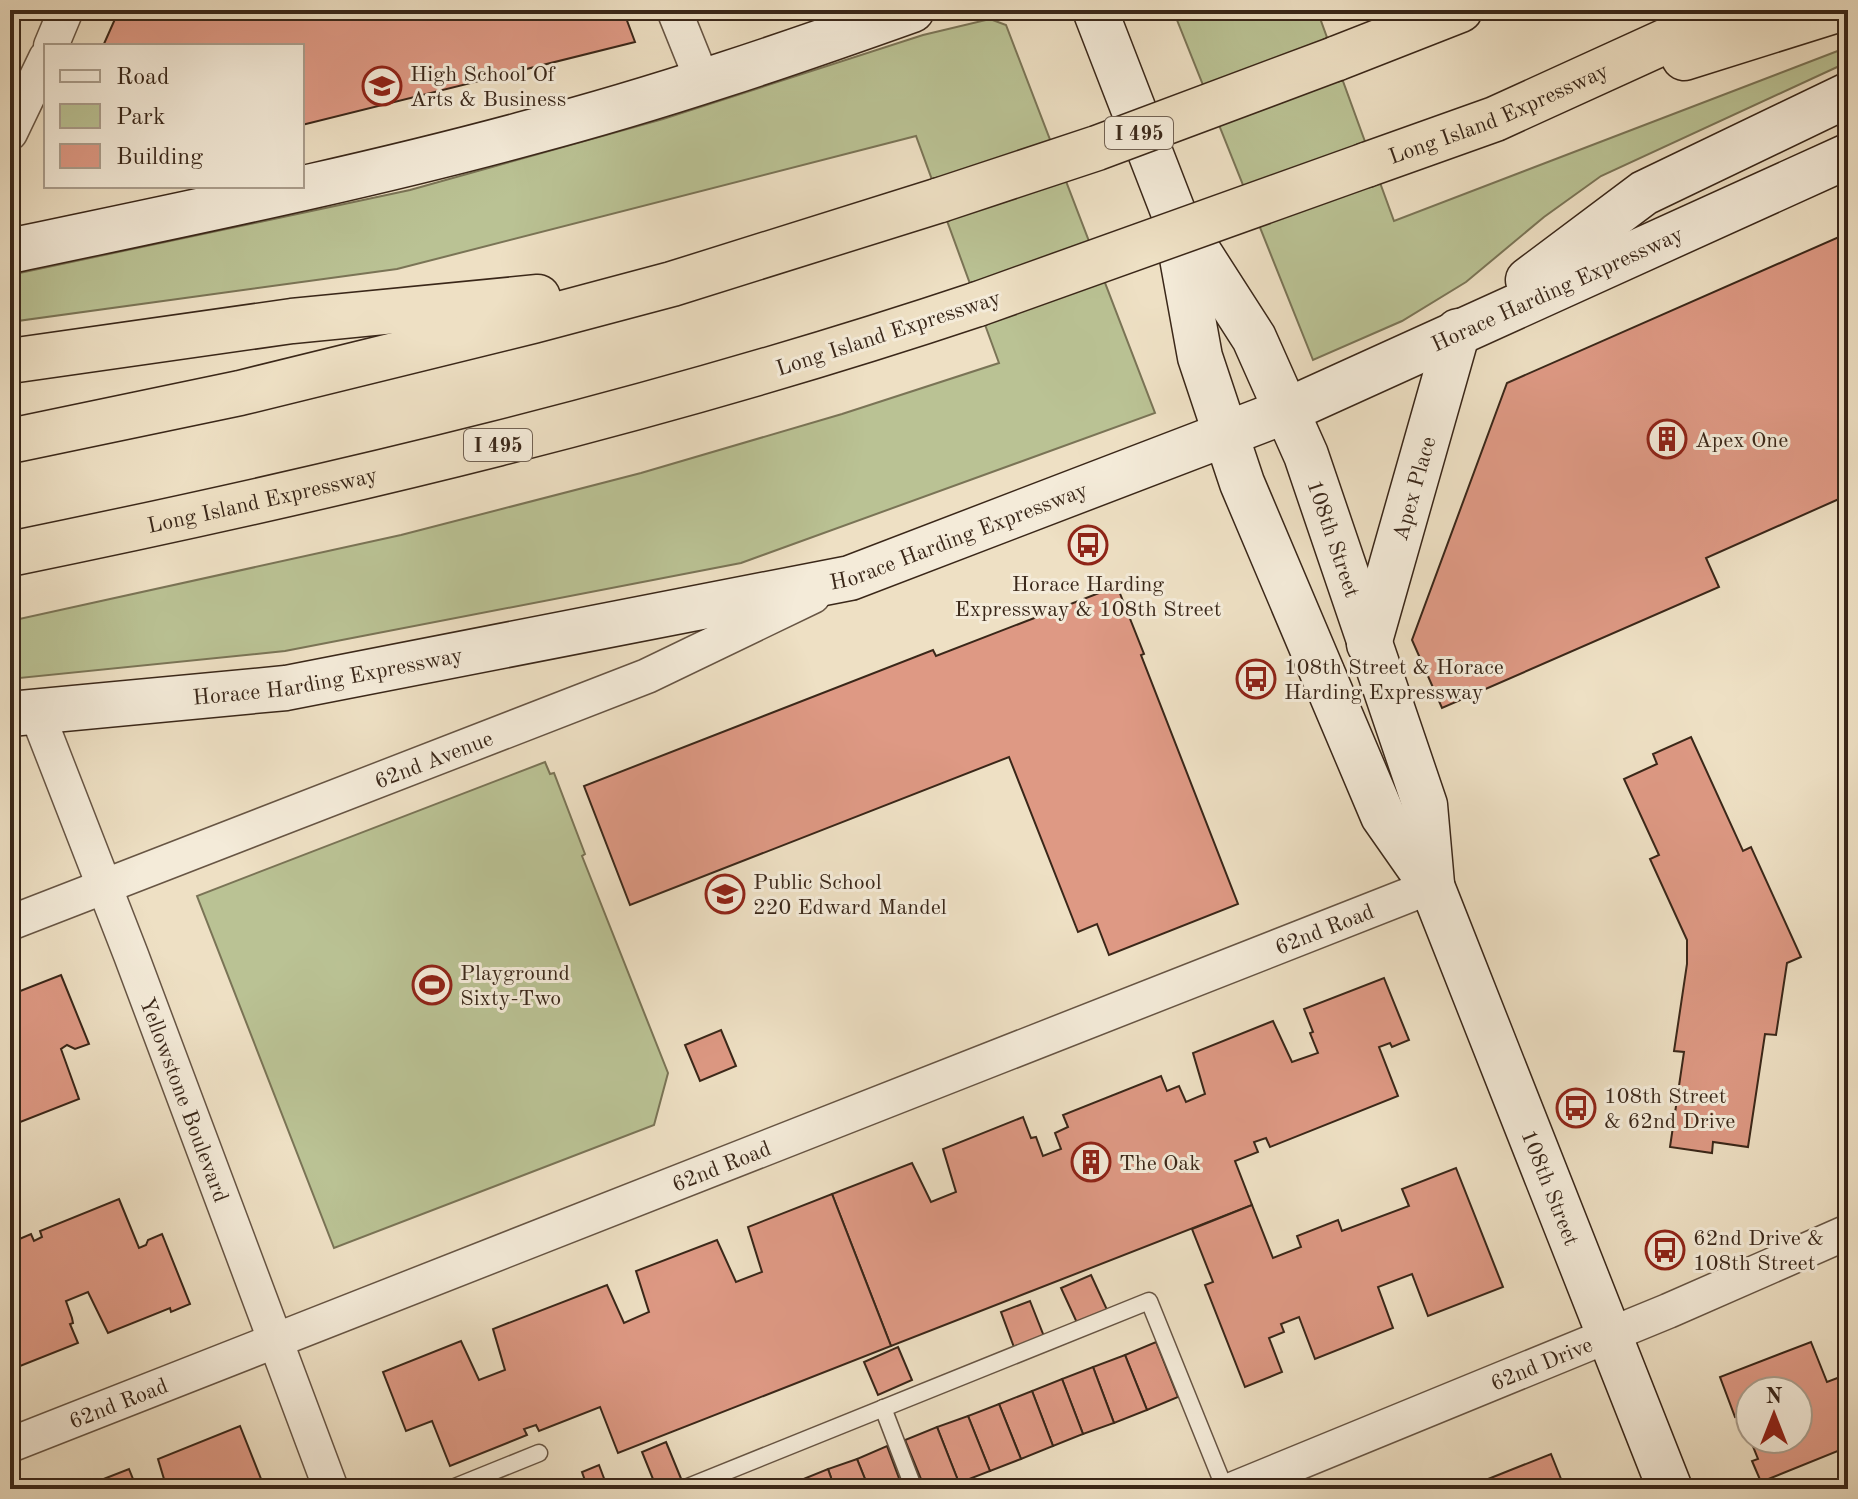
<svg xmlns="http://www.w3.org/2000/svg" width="1858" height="1499" font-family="'Old Standard TT',serif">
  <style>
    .green { fill: #bac294; stroke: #7a7456; stroke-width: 2 }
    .building { fill: #de9984; stroke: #3a2719; stroke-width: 2 }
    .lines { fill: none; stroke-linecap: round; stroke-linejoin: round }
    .lane-casing { stroke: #675544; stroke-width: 19 }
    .street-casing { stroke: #675544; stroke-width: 37 }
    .secondary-casing { stroke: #3a2719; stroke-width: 47 }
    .highway-casing { stroke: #3a2719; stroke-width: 47 }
    .lane { stroke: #f4ebd9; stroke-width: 16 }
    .street { stroke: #f4ebd9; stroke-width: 34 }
    .secondary { stroke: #f4ebd9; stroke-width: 44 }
    .highway { stroke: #eee0c4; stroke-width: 44 }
    .highway-bridge-casing { stroke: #3a2719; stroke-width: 47; stroke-linecap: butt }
    .highway-bridge { stroke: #eee0c4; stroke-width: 44 }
    .labels { text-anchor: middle; stroke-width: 6; stroke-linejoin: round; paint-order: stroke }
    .shield { fill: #f4ebd9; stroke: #726253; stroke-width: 2 }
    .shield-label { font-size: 20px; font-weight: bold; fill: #3a2719 }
    .poi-label { font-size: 22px; fill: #3a2719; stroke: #f4ebd9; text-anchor: start }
    .street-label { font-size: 22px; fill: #3a2719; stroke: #f4ebd9 }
  </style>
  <rect width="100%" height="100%" fill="#eee0c4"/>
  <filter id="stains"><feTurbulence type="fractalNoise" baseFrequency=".0025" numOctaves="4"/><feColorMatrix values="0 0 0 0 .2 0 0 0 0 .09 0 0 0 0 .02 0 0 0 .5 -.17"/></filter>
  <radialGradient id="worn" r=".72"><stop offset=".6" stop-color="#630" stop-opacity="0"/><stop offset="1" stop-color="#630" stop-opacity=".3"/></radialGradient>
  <g class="green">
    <polygon points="1173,10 1317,10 1394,221 1848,47 1848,62 1601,176 1544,217 1466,282 1402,321 1313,360"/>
    <polygon points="990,19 1006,25 1155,413 741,563 285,651 10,679 10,621 401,535 641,473 842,414 999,363 916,136 397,269 10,322 10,275 410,190 663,119 923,35"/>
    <polygon points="545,762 550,774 554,773 585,854 582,856 668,1073 654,1125 334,1248 197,896"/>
  </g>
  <g class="building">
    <polygon points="119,10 623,10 635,42 302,125 302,46 103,46"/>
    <polygon points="1848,233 1848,495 1706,558 1719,587 1442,708 1412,640 1507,383"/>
    <polygon points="1117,586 1144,654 1141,655 1238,904 1109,955 1097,924 1078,932 1009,757 630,905 584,786 933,650 936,656"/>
    <polygon points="1691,737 1743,851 1751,847 1801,957 1787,963 1776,1035 1765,1034 1748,1147 1713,1142 1712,1153 1670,1147 1684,1052 1674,1051 1687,964 1687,940 1650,859 1659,855 1624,779 1657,764 1653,754"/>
    <polygon points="61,975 89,1044 75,1049 67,1045 61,1049 79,1099 10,1126 10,995"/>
    <polygon points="1384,978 1409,1040 1392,1047 1390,1043 1379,1047 1398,1096 1270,1147 1266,1138 1254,1142 1258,1152 1235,1161 1252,1205 891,1346 832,1194 912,1163 931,1202 956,1192 943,1149 1023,1117 1031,1138 1036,1137 1043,1156 1061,1149 1055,1133 1068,1127 1063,1115 1161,1076 1167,1091 1179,1086 1186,1102 1205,1094 1193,1053 1273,1021 1292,1062 1318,1053 1310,1033 1313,1032 1304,1009"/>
    <polygon points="721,1030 736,1066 700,1081 685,1045"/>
    <polygon points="1456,1168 1503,1287 1428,1316 1412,1274 1378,1287 1393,1328 1315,1359 1299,1317 1281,1324 1284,1332 1269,1338 1282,1372 1245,1387 1205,1285 1213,1282 1192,1229 1252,1205 1273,1258 1301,1247 1297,1236 1338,1220 1342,1231 1409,1206 1402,1189"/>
    <polygon points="832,1194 891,1346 618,1453 600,1407 539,1431 536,1425 524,1429 527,1435 450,1466 432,1421 406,1431 383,1372 461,1341 479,1380 505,1370 493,1329 607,1285 624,1323 649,1312 636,1271 717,1240 736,1282 762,1272 748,1227"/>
    <polygon points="119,1199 139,1248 146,1245 148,1240 162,1234 190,1304 171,1312 170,1308 108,1333 88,1292 66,1301 72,1318 73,1323 70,1324 78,1343 10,1370 10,1243 31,1234 34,1241 42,1237 40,1231"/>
    <polygon points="1091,1275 1108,1312 1078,1325 1061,1288"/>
    <polygon points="1030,1301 1045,1339 1015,1350 1001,1312"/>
    <polygon points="1156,1342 1178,1397 1147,1410 1125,1355"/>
    <polygon points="1811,1342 1827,1382 1848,1374 1848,1471 1840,1450 1761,1482 1752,1461 1758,1459 1750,1439 1798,1439 1798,1391 1750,1391 1750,1438 1741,1415 1735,1417 1720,1377"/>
    <polygon points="898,1347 912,1380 878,1395 864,1362"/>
    <polygon points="1125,1355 1147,1410 1114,1423 1093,1367"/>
    <polygon points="1093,1367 1114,1423 1083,1434 1062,1379"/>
    <polygon points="1062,1379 1083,1434 1053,1446 1032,1391"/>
    <polygon points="1032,1391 1053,1446 1021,1459 999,1404"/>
    <polygon points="999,1404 1021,1459 990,1471 968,1416"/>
    <polygon points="968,1416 990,1471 959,1483 937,1427"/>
    <polygon points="240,1426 265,1489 167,1489 158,1459"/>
    <polygon points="937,1427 959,1483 944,1489 925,1489 905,1440"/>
    <polygon points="666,1442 682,1481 657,1489 642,1452"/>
    <polygon points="887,1446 903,1489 869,1489 857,1459"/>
    <polygon points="1551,1454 1565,1489 1463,1489"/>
    <polygon points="857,1459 869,1489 835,1489 828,1469"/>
    <polygon points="599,1465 608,1489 588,1489 582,1472"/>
    <polygon points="129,1469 137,1489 78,1489"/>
    <polygon points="828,1469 835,1489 799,1489 796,1482"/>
    <polygon points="796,1482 799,1489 779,1489"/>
  </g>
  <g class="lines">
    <g class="lane-casing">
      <g id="lane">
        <polyline points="883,1408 914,1489"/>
        <polyline points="450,1489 539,1453"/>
        <polyline points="683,1489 1149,1301 1225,1489"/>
      </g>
    </g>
    <g class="street-casing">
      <g id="street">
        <polyline points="674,10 703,82"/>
        <polyline points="51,46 66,10"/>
        <polyline points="10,133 46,58"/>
        <path id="s1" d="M 36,711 L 131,955 L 331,1489"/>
        <path id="s2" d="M 10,923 L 647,676 L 813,596"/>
        <path id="s3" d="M 10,1445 L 1432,886"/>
        <path id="s4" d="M 1234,1489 L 1668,1311 L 1848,1232"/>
      </g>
    </g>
    <g class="secondary-casing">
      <g id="secondary">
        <path id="s5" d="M 1095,10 L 1174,214 L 1200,357 L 1242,483 L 1383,816 L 1432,886 L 1670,1489"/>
        <path id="s6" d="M 1186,232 L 1254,338 L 1306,455 L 1425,805 L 1432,884"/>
        <path d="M 10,251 C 184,214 359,179 531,132 C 660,98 786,55 912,10"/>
        <polyline points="1528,280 1644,193 1848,95"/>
        <path id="s7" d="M 1369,644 L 1458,331"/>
        <path id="s8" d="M 10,714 L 286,688 L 850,578 L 1286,411 L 1848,156"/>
      </g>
    </g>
    <g class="highway-casing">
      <g id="highway">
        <polyline points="1684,58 1837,10"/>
        <polyline points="1335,59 1460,10"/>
        <path id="s9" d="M 1366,165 L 1495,119 L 1734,10"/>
        <polyline points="10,361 292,321 538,297"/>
        <polyline points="10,441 240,393 533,321 672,284 940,200"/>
        <path id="s10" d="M 10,554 C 337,487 661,410 978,304"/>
      </g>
    </g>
    <use href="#lane" class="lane"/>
    <use href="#street" class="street"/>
    <use href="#secondary" class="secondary"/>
    <use href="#highway" class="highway"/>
    <g class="highway-bridge-casing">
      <g id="highway-bridge">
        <polyline points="940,200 1097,148 1335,59"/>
        <polyline points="978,304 1366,165"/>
      </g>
    </g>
    <use href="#highway-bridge" class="highway-bridge"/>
  </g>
  <defs>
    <g id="school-ring" transform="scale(2)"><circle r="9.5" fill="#f4ebd9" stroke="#8f2418" stroke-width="1.5"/><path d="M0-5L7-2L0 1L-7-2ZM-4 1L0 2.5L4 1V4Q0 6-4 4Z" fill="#8f2418"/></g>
    <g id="building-ring" transform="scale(2)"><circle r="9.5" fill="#f4ebd9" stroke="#8f2418" stroke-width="1.5"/><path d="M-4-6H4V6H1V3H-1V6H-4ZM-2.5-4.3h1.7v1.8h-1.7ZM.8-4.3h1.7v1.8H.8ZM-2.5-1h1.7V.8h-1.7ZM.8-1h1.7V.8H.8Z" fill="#8f2418"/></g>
    <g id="bus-ring" transform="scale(2)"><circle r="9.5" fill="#f4ebd9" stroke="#8f2418" stroke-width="1.5"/><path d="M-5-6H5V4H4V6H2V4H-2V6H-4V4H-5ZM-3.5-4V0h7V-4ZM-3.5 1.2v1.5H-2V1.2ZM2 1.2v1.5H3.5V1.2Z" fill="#8f2418"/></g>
    <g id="stadium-ring" transform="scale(2)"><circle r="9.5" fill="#f4ebd9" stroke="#8f2418" stroke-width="1.5"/><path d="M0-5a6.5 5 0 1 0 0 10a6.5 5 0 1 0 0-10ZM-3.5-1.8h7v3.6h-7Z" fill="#8f2418"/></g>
  </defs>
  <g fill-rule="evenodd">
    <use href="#school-ring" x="382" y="86"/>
    <use href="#building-ring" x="1667" y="439"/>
    <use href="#bus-ring" x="1088" y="545"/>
    <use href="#bus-ring" x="1256" y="679"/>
    <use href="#school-ring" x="725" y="894"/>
    <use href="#stadium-ring" x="432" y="985"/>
    <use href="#bus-ring" x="1576" y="1108"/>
    <use href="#building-ring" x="1091" y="1162"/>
    <use href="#bus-ring" x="1665" y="1250"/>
  </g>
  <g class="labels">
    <g class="shield">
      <rect x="1105" y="117" width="68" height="32" rx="6"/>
      <rect x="464" y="429" width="68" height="32" rx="6"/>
    </g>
    <g class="shield-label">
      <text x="1139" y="140">I 495</text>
      <text x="498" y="452">I 495</text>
    </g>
    <g class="poi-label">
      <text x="410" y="81">High School Of<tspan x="410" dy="25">Arts &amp; Business</tspan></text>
      <text x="1695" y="447">Apex One</text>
      <text x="1088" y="591" text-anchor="middle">Horace Harding<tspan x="1088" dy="25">Expressway &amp; 108th Street</tspan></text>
      <text x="1284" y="674">108th Street &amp; Horace<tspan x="1284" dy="25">Harding Expressway</tspan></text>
      <text x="753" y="889">Public School<tspan x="753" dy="25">220 Edward Mandel</tspan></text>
      <text x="460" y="980">Playground<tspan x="460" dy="25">Sixty-Two</tspan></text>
      <text x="1604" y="1103">108th Street<tspan x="1604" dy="25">&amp; 62nd Drive</tspan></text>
      <text x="1119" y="1170">The Oak</text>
      <text x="1693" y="1245">62nd Drive &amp;<tspan x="1693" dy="25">108th Street</tspan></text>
    </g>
    <g class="street-label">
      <text dy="8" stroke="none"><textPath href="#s9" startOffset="142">Long Island Expressway</textPath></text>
      <text dy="8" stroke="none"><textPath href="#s8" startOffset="1616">Horace Harding Expressway</textPath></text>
      <text transform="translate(888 332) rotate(-18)" y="8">Long Island Expressway</text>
      <text dy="8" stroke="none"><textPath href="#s7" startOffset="162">Apex Place</textPath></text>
      <text dy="8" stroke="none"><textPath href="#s10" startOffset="258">Long Island Expressway</textPath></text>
      <text dy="8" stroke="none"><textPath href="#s8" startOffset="968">Horace Harding Expressway</textPath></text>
      <text dy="8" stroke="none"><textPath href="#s6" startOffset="342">108th Street</textPath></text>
      <text dy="8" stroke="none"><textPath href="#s8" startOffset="320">Horace Harding Expressway</textPath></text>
      <text dy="8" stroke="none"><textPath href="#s2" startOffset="454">62nd Avenue</textPath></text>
      <text dy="8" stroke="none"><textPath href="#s3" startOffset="1412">62nd Road</textPath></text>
      <text dy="8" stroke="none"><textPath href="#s1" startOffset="416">Yellowstone Boulevard</textPath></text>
      <text dy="8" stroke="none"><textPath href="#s3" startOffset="764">62nd Road</textPath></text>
      <text dy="8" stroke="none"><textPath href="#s5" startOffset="1268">108th Street</textPath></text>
      <text dy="8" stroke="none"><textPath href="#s4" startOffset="332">62nd Drive</textPath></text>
      <text dy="8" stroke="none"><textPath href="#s3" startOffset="116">62nd Road</textPath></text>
    </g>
  </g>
  <rect width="1858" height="1499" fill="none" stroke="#eee0c4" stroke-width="40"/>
  <rect x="12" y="12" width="1834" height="1475" fill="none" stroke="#3a2719" stroke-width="4"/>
  <rect x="20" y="20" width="1818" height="1459" fill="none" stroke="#3a2719" stroke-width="2"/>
  <rect x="44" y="44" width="260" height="144" fill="#f4ebd9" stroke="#aa9d8c" stroke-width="2"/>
  <rect x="60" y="70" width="40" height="12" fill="#f4ebd9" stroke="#aa9d8c" stroke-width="2"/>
  <text x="116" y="84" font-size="24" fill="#3a2719">Road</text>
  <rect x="60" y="104" width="40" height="24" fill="#bac294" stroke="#aa9d8c" stroke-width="2"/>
  <text x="116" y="124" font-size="24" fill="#3a2719">Park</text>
  <rect x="60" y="144" width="40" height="24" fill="#de9984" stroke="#aa9d8c" stroke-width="2"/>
  <text x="116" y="164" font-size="24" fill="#3a2719">Building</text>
  <g transform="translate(1774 1415)"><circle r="38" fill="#f4ebd9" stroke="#aa9d8c" stroke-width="2"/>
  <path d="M0-6L14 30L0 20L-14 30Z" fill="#8f2418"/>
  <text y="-12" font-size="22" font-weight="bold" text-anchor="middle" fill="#3a2719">N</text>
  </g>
  <rect width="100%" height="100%" filter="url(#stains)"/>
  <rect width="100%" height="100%" fill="url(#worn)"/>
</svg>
